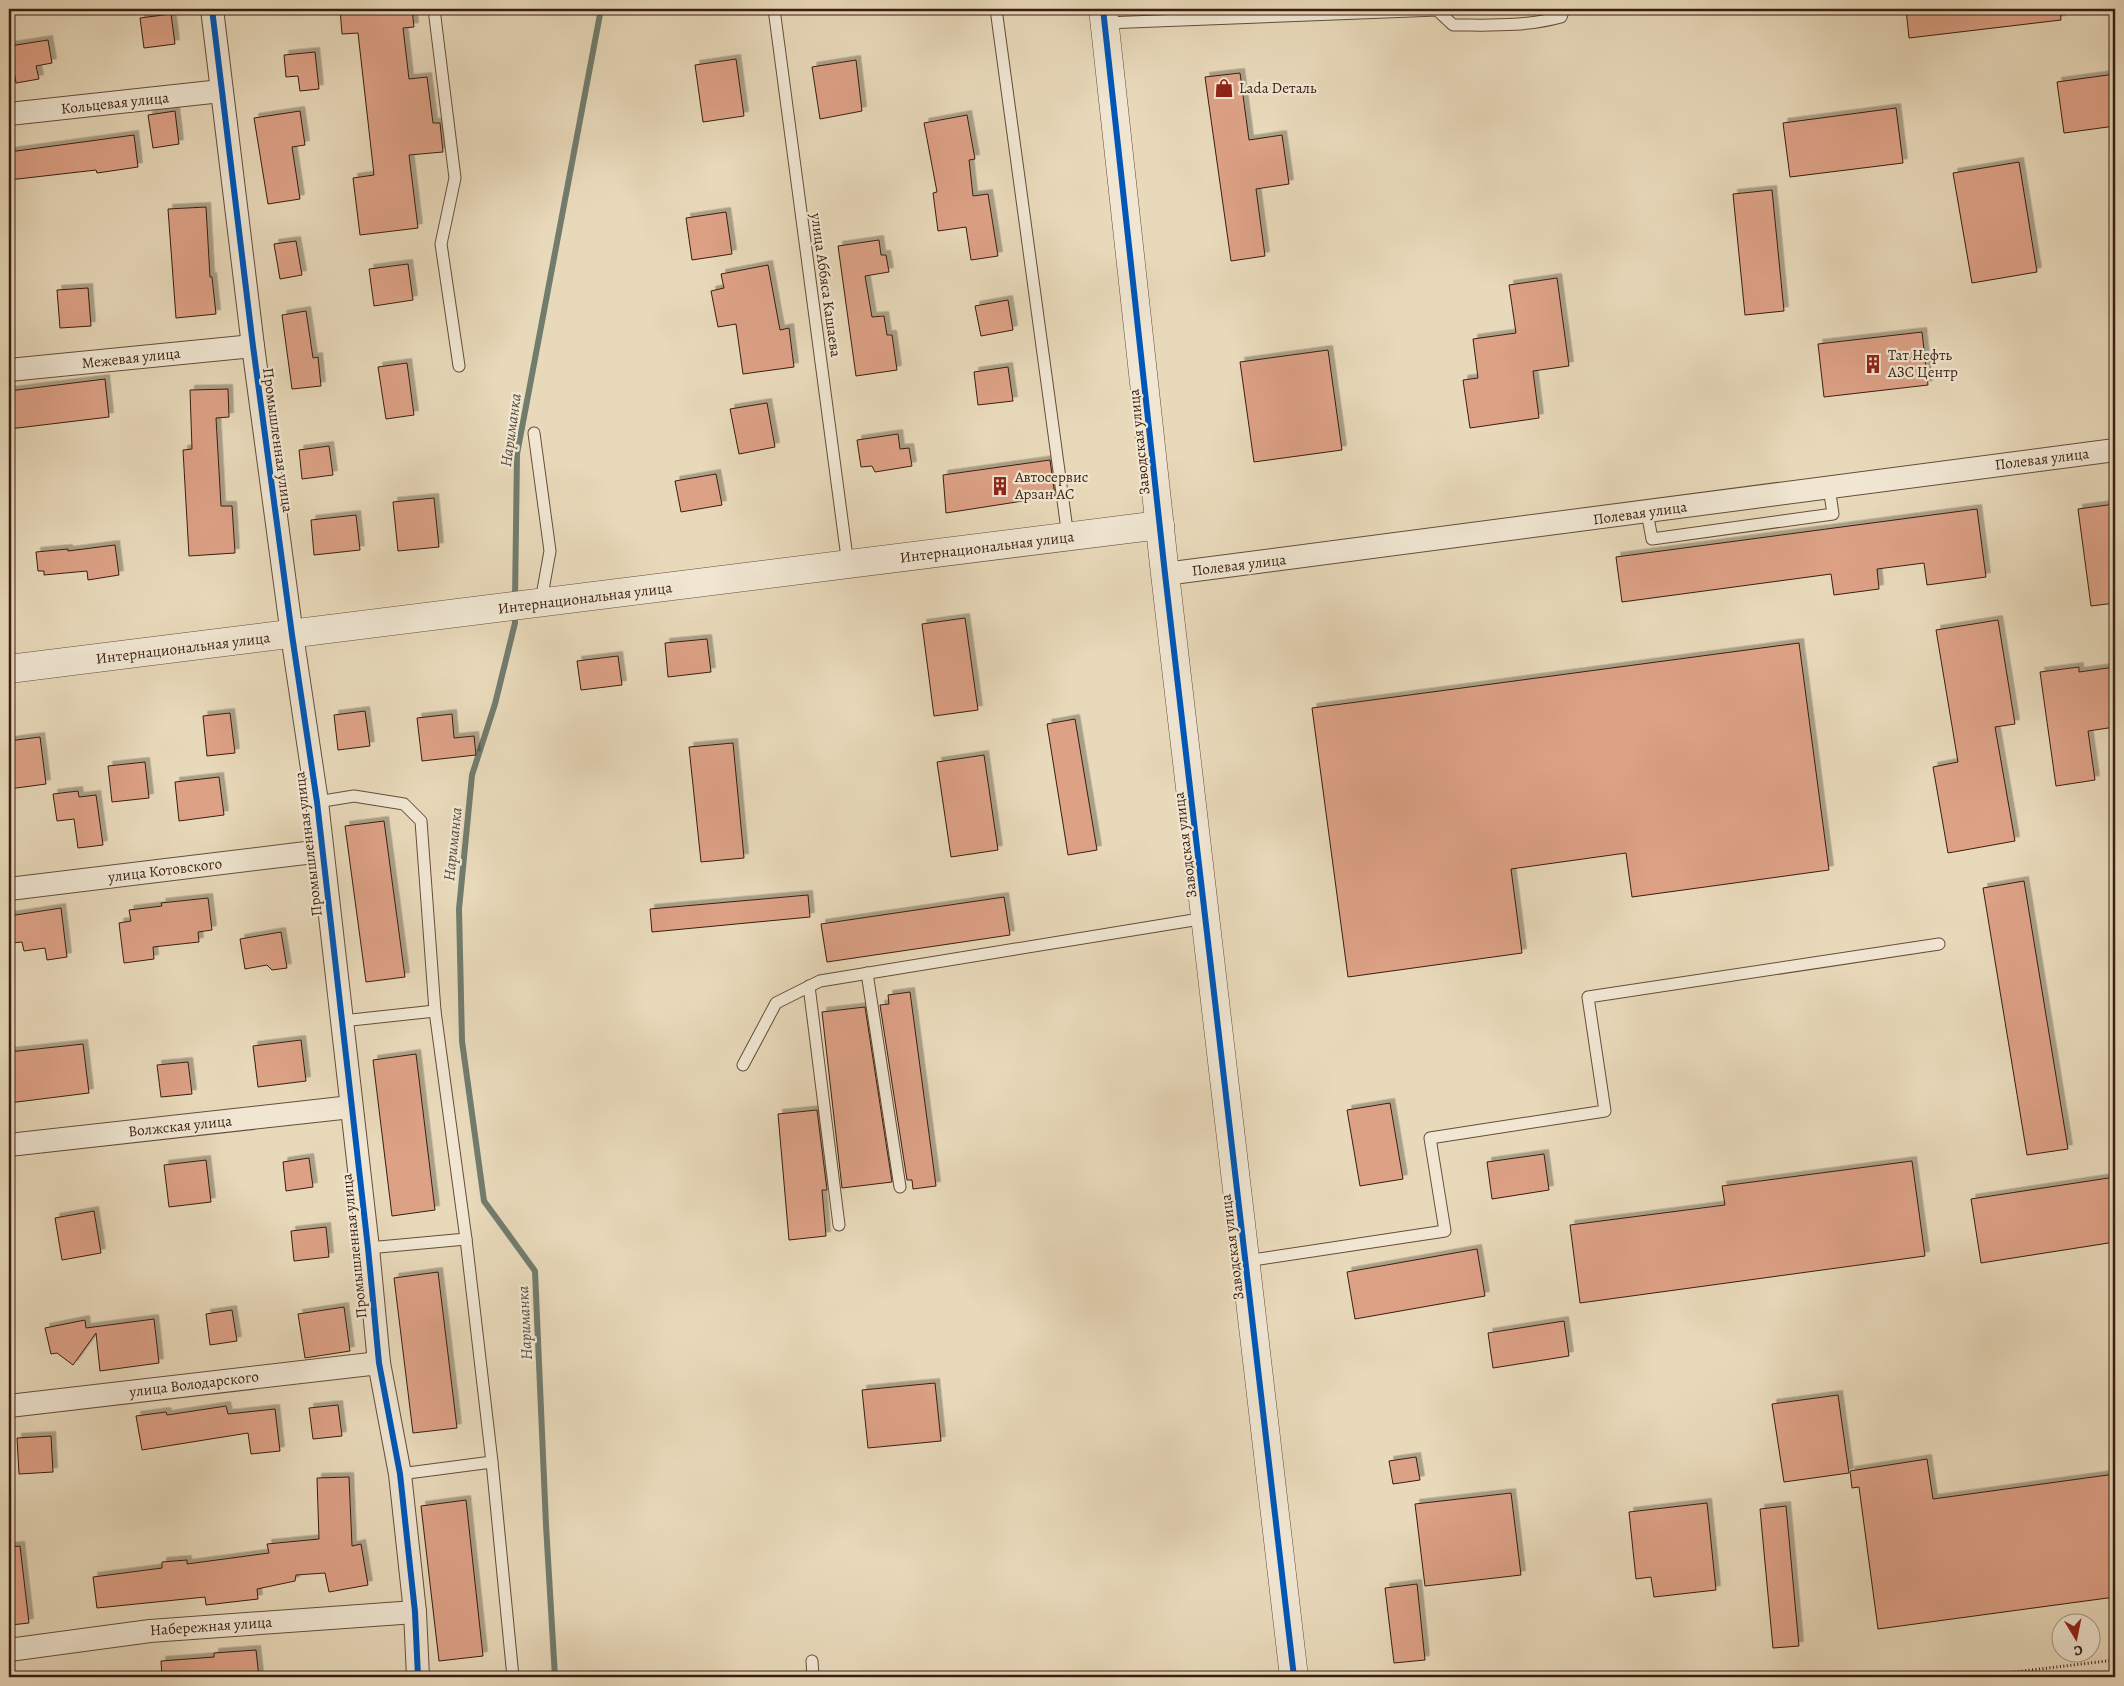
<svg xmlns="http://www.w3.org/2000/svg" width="2124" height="1686" font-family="Alegreya,serif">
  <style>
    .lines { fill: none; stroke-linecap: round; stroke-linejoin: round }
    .stream { stroke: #727c6d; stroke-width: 6 }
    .building { fill: #dda186; stroke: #391e0f; filter: url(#shadow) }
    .service-casing { stroke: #654d3a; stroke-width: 13 }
    .minor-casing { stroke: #654d3a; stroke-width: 24 }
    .tertiary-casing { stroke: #654d3a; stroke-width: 29 }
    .path { stroke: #391e0f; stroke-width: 3; stroke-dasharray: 1 2.5; stroke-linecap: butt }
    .service { stroke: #f0e6d2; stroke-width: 11 }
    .minor { stroke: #f0e6d2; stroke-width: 22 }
    .tertiary { stroke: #f0e6d2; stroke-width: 28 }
    .cycleway-casing { stroke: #f0e6d2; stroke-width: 9 }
    .cycleway { stroke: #0057b8; stroke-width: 6 }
    .labels { text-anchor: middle; stroke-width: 4.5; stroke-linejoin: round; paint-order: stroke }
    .poi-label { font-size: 15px; fill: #391e0f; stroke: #f0e6d2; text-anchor: start }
    .street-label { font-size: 15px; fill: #391e0f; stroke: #f0e6d2 }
    .water-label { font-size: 16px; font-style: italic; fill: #564d3e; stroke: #f0e6d2 }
  </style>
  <defs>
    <filter id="shadow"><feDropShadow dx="4.5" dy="-4.5" stdDeviation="0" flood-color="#0004"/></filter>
  </defs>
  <rect width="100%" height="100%" fill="#e8d9ba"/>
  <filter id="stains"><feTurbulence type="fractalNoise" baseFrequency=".004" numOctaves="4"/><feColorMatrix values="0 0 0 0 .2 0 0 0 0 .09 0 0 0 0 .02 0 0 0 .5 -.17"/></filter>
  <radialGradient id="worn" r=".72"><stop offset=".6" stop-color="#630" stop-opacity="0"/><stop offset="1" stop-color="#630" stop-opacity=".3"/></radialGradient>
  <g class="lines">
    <g class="stream">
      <polyline points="515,600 517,454 601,9"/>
      <polyline points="515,612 515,623 495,704 472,775 459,909 462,1041 484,1201 535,1271 546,1525 555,1677"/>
    </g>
  </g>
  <g class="building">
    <polygon points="340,9 412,9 414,27 403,28 409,79 427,77 433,123 440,123 443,152 409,155 418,228 360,235 353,178 374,175 358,33 342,34"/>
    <polygon points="1906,9 2060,9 2061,20 1909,38"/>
    <polygon points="171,14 175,44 144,48 140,18"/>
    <polygon points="48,40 52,63 36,66 39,79 16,83 10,46"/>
    <polygon points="315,52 319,89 300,91 298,76 286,77 284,55"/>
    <polygon points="736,59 744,116 703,122 695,65"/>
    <polygon points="856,60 862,111 820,119 812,67"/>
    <polygon points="1240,73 1249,140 1282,135 1289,184 1256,189 1265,256 1231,261 1205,77"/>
    <polygon points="2115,74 2115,126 2064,133 2057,82"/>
    <polygon points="1896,108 1903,163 1790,177 1783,123"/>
    <polygon points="175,111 179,144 153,148 148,115"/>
    <polygon points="300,111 305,145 292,147 300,199 268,204 254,118"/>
    <polygon points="967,115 975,159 969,160 973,196 988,194 998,256 971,260 966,227 938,231 933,193 937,192 924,123"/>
    <polygon points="134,135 138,167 97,173 96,170 9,180 9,152"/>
    <polygon points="2019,162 2037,272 1972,283 1953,173"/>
    <polygon points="1772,190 1784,311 1745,315 1733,194"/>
    <polygon points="206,207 210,277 212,277 216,314 176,318 168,209"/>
    <polygon points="726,212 732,254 692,260 686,218"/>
    <polygon points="879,240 881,255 886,255 889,272 865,276 872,317 884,316 887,335 892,335 897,370 856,376 838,246"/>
    <polygon points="296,241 302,275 280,279 274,244"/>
    <polygon points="408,264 413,300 374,306 369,269"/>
    <polygon points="768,265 780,330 789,328 794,367 743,374 736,324 718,327 711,291 724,288 721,274"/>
    <polygon points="1557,278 1569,366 1533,371 1539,418 1470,428 1463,380 1478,378 1473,339 1516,333 1509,285"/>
    <polygon points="88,288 91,326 60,328 57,290"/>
    <polygon points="1008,300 1013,330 981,336 975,306"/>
    <polygon points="306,311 313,358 318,357 321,386 292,389 282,315"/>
    <polygon points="1922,332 1928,385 1824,397 1818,344"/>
    <polygon points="1328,350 1342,450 1254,462 1240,362"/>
    <polygon points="407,363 414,415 386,419 378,367"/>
    <polygon points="1008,367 1013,401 978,405 974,372"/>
    <polygon points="105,379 109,417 9,429 9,391"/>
    <polygon points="228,389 229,417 216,418 221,506 232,506 235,553 189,556 183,450 192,449 190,390"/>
    <polygon points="767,403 775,447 739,454 730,409"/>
    <polygon points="898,434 900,449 909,448 912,466 875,472 872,466 861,467 857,440"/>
    <polygon points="329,446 333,475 302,479 299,450"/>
    <polygon points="1050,460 1055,496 946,513 943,475"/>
    <polygon points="716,474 722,505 681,512 675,481"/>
    <polygon points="434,498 439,547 398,551 393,502"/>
    <polygon points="2115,504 2115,603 2091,606 2078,509"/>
    <polygon points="1977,509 1986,577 1927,585 1924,563 1877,569 1879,589 1834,595 1831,574 1622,602 1616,557"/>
    <polygon points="356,515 360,550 314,555 311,520"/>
    <polygon points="115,545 119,575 88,580 87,571 44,575 44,571 38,571 36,552 68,549 68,551"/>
    <polygon points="965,618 978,710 934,716 922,624"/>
    <polygon points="1998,620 2015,724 1995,727 2015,841 1948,853 1933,767 1958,762 1936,630"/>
    <polygon points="707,639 711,672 668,677 665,643"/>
    <polygon points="1799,643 1829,870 1632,897 1626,853 1511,869 1522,953 1348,977 1312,708"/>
    <polygon points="618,656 622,685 581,690 577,661"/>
    <polygon points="2079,667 2079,672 2115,667 2115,727 2088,731 2095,780 2056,786 2040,672"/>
    <polygon points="365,711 370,746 338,750 334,715"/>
    <polygon points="230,713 235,753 207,756 203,716"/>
    <polygon points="452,714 454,738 474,736 476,755 422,761 417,718"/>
    <polygon points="1075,719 1097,850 1068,855 1047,724"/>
    <polygon points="40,737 46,784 9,789 9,741"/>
    <polygon points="733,743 744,858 701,862 689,747"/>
    <polygon points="984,755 998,850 951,857 937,762"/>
    <polygon points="145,762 149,798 112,802 108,766"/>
    <polygon points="219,777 224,815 179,821 175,782"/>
    <polygon points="78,791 79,797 96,795 103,845 78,848 74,819 57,821 53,794"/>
    <polygon points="384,821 405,977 366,982 345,826"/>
    <polygon points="2024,881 2068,1149 2027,1155 1983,888"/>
    <polygon points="808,895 810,917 652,932 650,909"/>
    <polygon points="1004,897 1010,935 827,962 821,924"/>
    <polygon points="208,898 212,930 198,932 199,942 153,947 154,959 124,963 119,923 131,921 129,910 162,906 161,903"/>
    <polygon points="61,908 67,957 47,960 45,948 24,951 22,942 12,943 9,916"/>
    <polygon points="281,932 287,968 272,970 267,965 245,969 240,939"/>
    <polygon points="910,992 936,1186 913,1189 912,1180 907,1180 880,1005 889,1004 888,995"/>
    <polygon points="865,1007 892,1182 842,1188 822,1012"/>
    <polygon points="301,1040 306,1081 258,1087 253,1046"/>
    <polygon points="83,1044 89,1093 9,1103 9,1052"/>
    <polygon points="416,1054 435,1210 392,1216 373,1060"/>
    <polygon points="188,1062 192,1094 161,1097 157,1065"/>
    <polygon points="1390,1103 1403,1179 1360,1186 1347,1110"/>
    <polygon points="817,1110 827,1190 822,1190 826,1236 789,1240 778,1114"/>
    <polygon points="1544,1154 1549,1190 1492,1199 1487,1162"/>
    <polygon points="309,1158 313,1187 286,1191 283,1162"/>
    <polygon points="206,1160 211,1202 169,1207 164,1165"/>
    <polygon points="1912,1161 1925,1256 1580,1303 1570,1225 1725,1205 1722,1186"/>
    <polygon points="2115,1177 2115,1242 1981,1263 1971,1199"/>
    <polygon points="94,1211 101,1253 62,1260 55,1218"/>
    <polygon points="326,1227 329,1257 294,1261 291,1231"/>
    <polygon points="1477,1249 1485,1296 1355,1319 1347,1272"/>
    <polygon points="438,1272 457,1428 413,1433 394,1278"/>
    <polygon points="344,1307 350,1351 305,1358 298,1314"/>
    <polygon points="232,1310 237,1341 210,1345 206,1314"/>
    <polygon points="154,1319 159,1363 100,1371 96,1333 73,1365 57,1353 51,1354 45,1328 85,1320 86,1328"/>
    <polygon points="1564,1321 1569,1356 1493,1368 1488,1333"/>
    <polygon points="935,1383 941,1441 868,1448 862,1390"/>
    <polygon points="1838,1395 1849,1473 1784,1482 1772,1404"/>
    <polygon points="338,1405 342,1436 313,1439 309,1408"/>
    <polygon points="226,1406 228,1414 275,1409 280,1451 251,1454 248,1433 142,1450 136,1416 166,1412 167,1415"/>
    <polygon points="51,1436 53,1472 19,1474 17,1438"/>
    <polygon points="1416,1457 1420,1480 1393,1484 1389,1461"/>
    <polygon points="1927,1459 1933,1499 2115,1474 2115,1597 1878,1629 1859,1487 1852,1488 1850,1471"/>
    <polygon points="349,1477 352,1546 361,1544 368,1585 329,1592 325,1573 296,1575 295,1581 257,1589 258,1599 206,1605 205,1597 97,1608 93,1577 162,1568 162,1562 187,1560 187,1564 269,1553 267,1544 319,1539 317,1478"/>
    <polygon points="1511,1493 1521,1575 1425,1586 1415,1504"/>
    <polygon points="466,1500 483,1656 439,1661 421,1506"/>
    <polygon points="1707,1503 1716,1590 1654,1597 1651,1577 1636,1579 1629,1512"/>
    <polygon points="1786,1506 1799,1646 1773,1648 1760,1509"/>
    <polygon points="20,1546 29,1623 11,1625 9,1606 9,1547"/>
    <polygon points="1417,1584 1425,1660 1394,1663 1385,1588"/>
    <polygon points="256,1650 259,1677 162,1677 161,1661 214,1657 214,1653"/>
  </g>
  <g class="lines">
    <g class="service-casing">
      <g id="service">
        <polyline points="434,9 455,178 441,244 459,366"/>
        <polyline points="774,9 848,565"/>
        <polyline points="996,9 1068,537"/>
        <path d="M 1105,23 L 1437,10 L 1453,25 C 1490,25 1524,27 1561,17 L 1564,9"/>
        <polyline points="534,433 550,551 541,601"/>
        <polyline points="1647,512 1652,539 1833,514 1829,487"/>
        <polyline points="317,802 354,796 404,804 421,821 435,1011 466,1239 492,1462 513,1677"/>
        <polyline points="867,973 900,1187"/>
        <polyline points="809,986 839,1225"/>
        <polyline points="342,1021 435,1011"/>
        <polyline points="743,1065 776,1003 820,981 1206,918"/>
        <polyline points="368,1248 466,1239"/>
        <polyline points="1246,1261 1445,1231 1430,1138 1605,1111 1588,997 1939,944"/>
        <polyline points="400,1474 492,1462"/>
        <polyline points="812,1661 813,1677"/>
      </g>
    </g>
    <g class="minor-casing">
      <g id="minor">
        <polyline points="212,9 253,346 292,635 317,802 368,1248 379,1363 400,1474 415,1612 418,1677"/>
        <polyline points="9,114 221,91"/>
        <polyline points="9,370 253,346"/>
        <polyline points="1165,574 2115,450"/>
        <polyline points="9,889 322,851"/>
        <polyline points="9,1145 351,1107"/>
        <polyline points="9,1406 379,1363"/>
        <polyline points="9,1650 150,1631 415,1612"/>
      </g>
    </g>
    <g class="tertiary-casing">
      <g id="tertiary">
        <polyline points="1103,9 1165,574 1294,1677"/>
        <polyline points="9,669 1160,525"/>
      </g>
    </g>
    <polyline class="path" points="1973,1677 2115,1660"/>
    <use href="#service" class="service"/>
    <use href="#minor" class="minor"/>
    <use href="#tertiary" class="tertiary"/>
    <g class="cycleway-casing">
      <g id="cycleway">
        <polyline points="212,9 253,346 292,635 317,802 368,1248 379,1363 400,1474 415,1612 418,1677"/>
        <polyline points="1103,9 1165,574 1294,1677"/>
      </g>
    </g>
    <use href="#cycleway" class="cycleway"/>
  </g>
  <defs>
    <g id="shop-bare" transform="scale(1.5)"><path d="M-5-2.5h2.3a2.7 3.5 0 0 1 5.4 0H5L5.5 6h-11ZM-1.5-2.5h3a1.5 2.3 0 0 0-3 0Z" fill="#8f2418" stroke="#f0e6d2" stroke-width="2.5" paint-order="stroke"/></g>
    <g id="building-bare" transform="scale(1.5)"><path d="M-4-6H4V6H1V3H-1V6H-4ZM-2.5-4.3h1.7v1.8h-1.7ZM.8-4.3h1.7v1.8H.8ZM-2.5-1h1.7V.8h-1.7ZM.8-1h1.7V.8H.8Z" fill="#8f2418" stroke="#f0e6d2" stroke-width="2.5" paint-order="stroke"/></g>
  </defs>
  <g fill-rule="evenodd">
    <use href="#shop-bare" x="1224" y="88"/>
    <use href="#building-bare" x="1873" y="364"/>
    <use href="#building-bare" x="1000" y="486"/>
  </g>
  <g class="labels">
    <g class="poi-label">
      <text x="1239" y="93">Lada Dеталь</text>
      <text x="1888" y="360">Тат Нефть<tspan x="1888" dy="17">АЗС Центр</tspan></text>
      <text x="1015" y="482">Автосервис<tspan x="1015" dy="17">Арзан АС</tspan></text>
    </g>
    <g class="street-label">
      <text transform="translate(115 103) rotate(-6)" y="5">Кольцевая улица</text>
      <text transform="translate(826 285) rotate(82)" y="5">улица Аббяса Кашаева</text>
      <text transform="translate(131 358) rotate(-6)" y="5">Межевая улица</text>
      <text transform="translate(278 440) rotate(82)" y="5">Промышленная улица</text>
      <text transform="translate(1139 442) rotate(-96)" y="5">Заводская улица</text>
      <text transform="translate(2042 459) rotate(-7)" y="5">Полевая улица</text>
      <text transform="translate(1640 513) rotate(-8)" y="5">Полевая улица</text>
      <text transform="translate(987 547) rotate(-7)" y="5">Интернациональная улица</text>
      <text transform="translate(1239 565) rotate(-7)" y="5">Полевая улица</text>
      <text transform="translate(585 598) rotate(-7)" y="5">Интернациональная улица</text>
      <text transform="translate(183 648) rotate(-7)" y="5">Интернациональная улица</text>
      <text transform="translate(308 844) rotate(-97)" y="5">Промышленная улица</text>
      <text transform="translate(1185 845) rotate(-97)" y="5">Заводская улица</text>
      <text transform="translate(165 870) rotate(-7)" y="5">улица Котовского</text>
      <text transform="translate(180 1126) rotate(-6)" y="5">Волжская улица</text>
      <text transform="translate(354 1246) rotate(-96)" y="5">Промышленная улица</text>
      <text transform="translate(1232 1247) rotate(-97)" y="5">Заводская улица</text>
      <text transform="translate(194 1384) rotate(-7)" y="5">улица Володарского</text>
      <text transform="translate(211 1626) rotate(-4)" y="5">Набережная улица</text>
    </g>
    <g class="water-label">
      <text transform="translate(510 430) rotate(-82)" y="6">Нариманка</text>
      <text transform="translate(452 844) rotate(-84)" y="6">Нариманка</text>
      <text transform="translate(524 1323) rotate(-93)" y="6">Нариманка</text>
    </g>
  </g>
  <rect width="2124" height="1686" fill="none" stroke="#e8d9ba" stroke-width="30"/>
  <rect x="10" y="10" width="2104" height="1666" fill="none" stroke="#391e0f" stroke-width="2.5"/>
  <rect x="15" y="15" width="2094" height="1656" fill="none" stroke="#391e0f"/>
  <g transform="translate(2076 1638) rotate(170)"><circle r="24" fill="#f0e6d2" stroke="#a79684"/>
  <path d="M0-4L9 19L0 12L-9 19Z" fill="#8f2418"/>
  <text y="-8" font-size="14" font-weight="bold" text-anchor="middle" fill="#391e0f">С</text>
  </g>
  <rect width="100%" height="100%" filter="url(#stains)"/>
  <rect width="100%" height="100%" fill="url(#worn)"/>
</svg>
